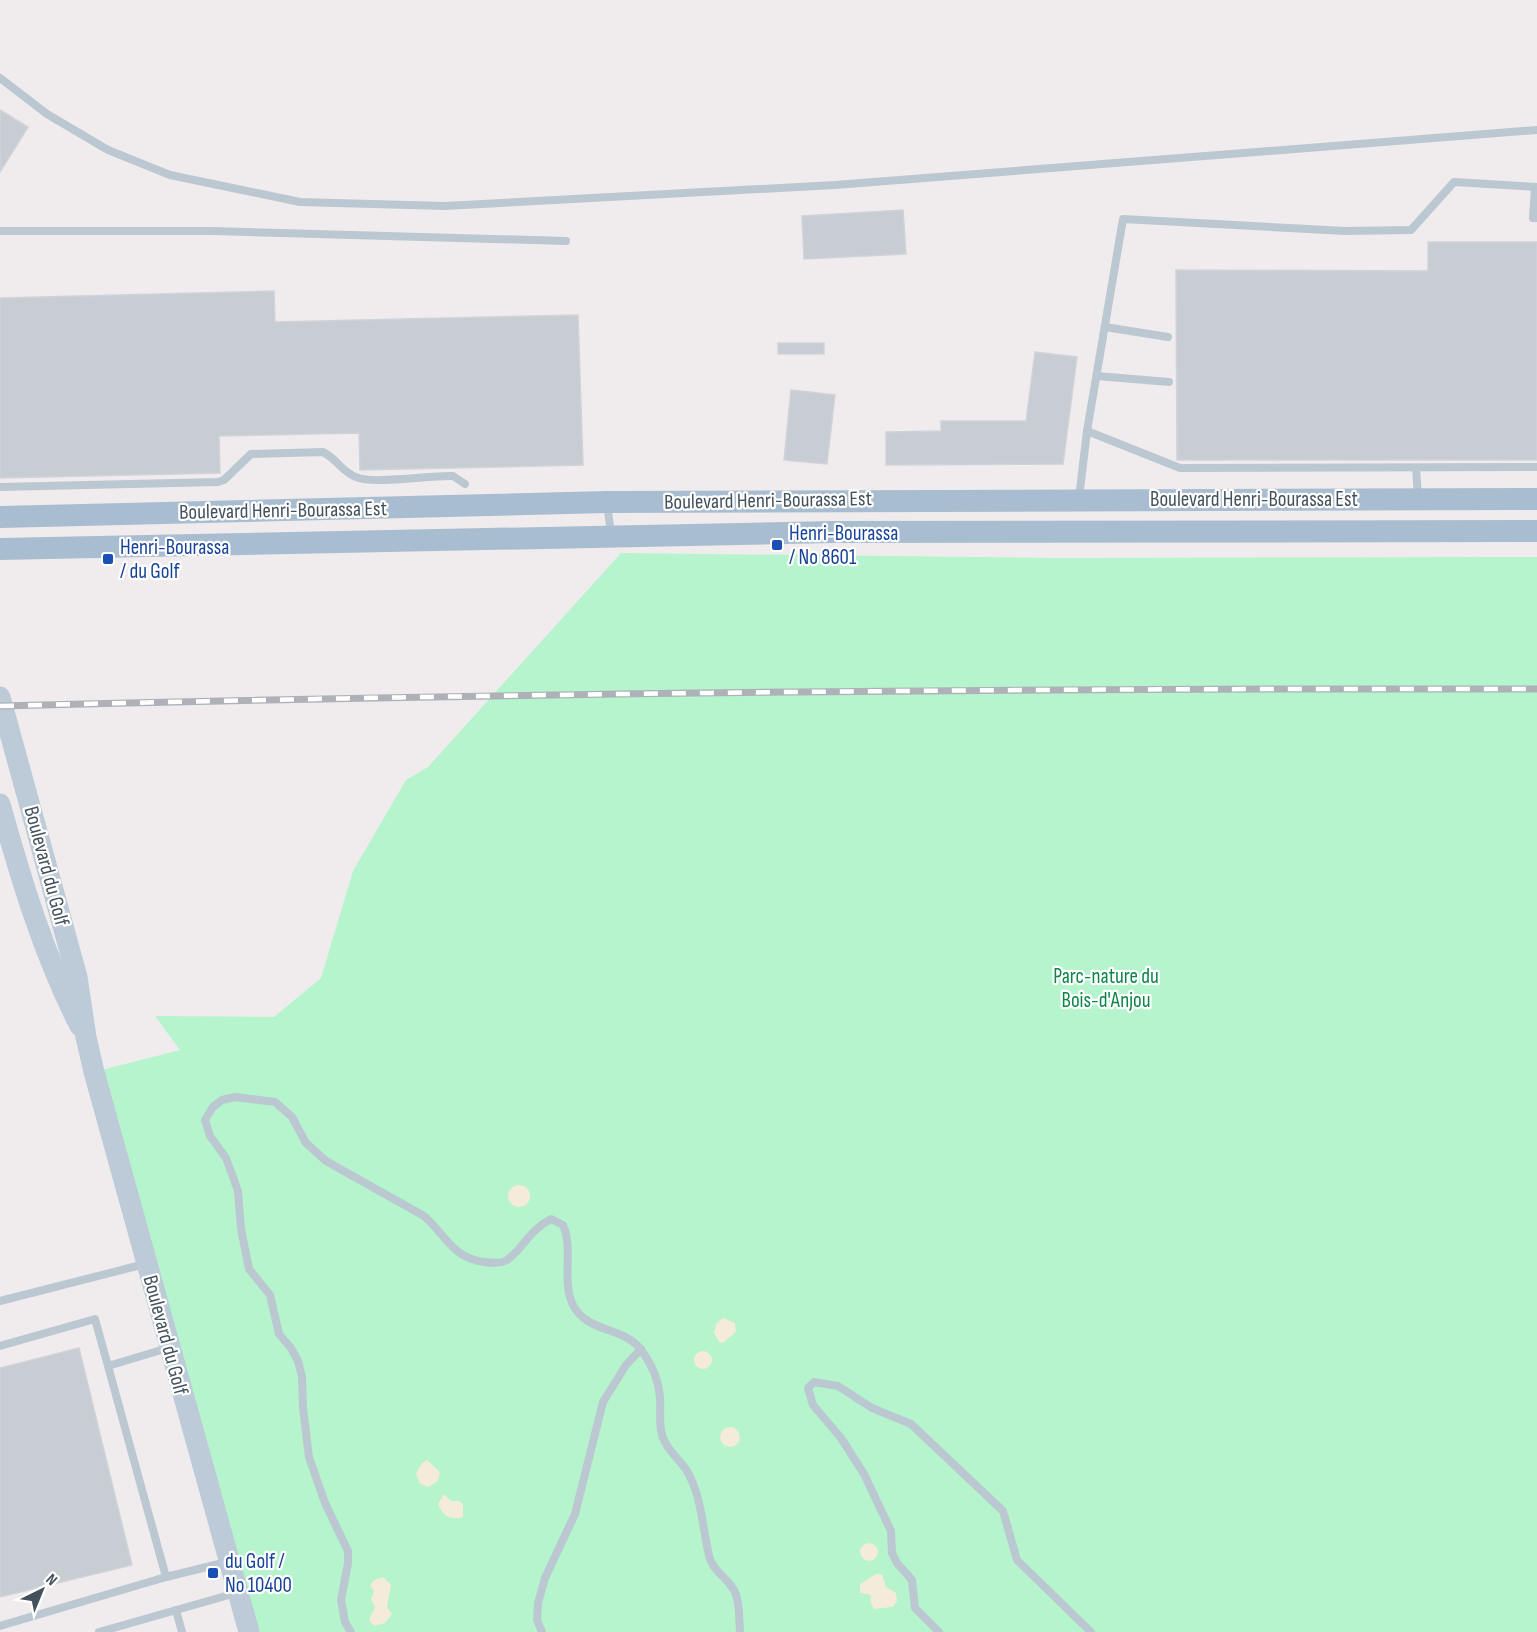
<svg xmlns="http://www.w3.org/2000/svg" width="1537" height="1632" font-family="'Sofia Sans Condensed',sans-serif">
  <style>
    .green { fill: #b5f4cc }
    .sand { fill: #f4ebdb }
    .building { fill: #c8ccd3; stroke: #d0d3da; stroke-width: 1.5 }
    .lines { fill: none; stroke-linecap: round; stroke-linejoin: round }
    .lane { stroke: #bbc8d1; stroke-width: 8 }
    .secondary { stroke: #bdcbd9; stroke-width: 21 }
    .primary { stroke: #a9bdd0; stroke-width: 22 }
    .rail-casing { stroke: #aeb2b8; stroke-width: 7 }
    .rail { stroke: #fff; stroke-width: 4.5; stroke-dasharray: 14; stroke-linecap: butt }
    .transit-dot { fill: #1a4fb4; stroke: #fff; stroke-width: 2 }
    .labels { text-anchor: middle; stroke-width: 4.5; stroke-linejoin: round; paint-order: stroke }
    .street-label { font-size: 21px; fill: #43515c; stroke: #fff }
    .transit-label { font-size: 21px; fill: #164399; stroke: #fff; text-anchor: start }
    .park-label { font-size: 21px; fill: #0c8547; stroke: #fff }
  </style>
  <rect width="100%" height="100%" fill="#f0eced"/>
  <polygon class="green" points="621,553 1057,558 1537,557 1537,1632 249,1632 94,1072 180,1050 155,1016 274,1017 321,978 353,871 406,780 428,767"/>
  <g class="sand">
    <circle cx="519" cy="1196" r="11"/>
    <polygon points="723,1318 735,1323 736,1332 723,1343 719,1342 714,1333 716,1324"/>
    <circle cx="703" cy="1360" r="9"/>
    <circle cx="730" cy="1437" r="10"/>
    <polygon points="427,1460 440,1472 438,1481 428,1487 420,1484 416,1474 421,1464"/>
    <path d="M 444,1494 L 451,1501 L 459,1501 L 463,1504 L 463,1517 C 450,1521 442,1515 438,1504 Z"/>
    <circle cx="869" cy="1552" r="9"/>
    <polygon points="876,1574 882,1574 886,1587 896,1593 897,1601 893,1607 874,1609 870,1601 871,1595 860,1593 860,1584"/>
    <polygon points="383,1577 391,1585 387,1607 392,1614 385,1623 374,1626 369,1620 375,1607 371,1600 374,1591 370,1586 374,1580"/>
  </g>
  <g class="building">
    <polygon points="0,110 28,127 0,172"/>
    <polygon points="903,210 906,254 804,259 802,216"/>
    <polygon points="1428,242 1537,242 1537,460 1177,460 1176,270 1428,271"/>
    <polygon points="274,291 275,322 578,315 583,465 360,470 359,433 219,436 220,473 0,478 0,298"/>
    <rect x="778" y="343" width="46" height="11"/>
    <polygon points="1035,352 1077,357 1063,464 886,465 886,432 941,431 941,421 1026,421"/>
    <polygon points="791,390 835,395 827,464 784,460"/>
    <polygon points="79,1348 132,1565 0,1597 0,1368"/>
  </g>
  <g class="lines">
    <g class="lane">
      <polyline points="0,78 47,114 108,150 170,175 300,202 445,206 835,185 1537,130"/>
      <polyline points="1535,187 1533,218 1537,218"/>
      <polyline points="1537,187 1454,182 1411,230 1345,231 1123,219 1087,431 1180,468 1537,467"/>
      <polyline points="0,231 214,231 566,241"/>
      <polyline points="1105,327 1168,337"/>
      <polyline points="1097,376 1169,382"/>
      <polyline points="1416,468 1418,497"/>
      <path d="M 0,487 L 218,482 L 224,480 L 251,454 L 323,452 C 336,458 342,472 356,477 C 373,485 430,475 453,476 L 465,484"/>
      <polyline points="1079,498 1087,431"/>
      <polyline points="607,504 611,533"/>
      <polyline points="0,1301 145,1264"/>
      <polyline points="0,1346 95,1319 108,1366"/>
      <polyline points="168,1348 108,1366 166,1577 227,1562"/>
      <polyline points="176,1610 182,1632"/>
      <polyline points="0,1626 166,1577"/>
      <polyline points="99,1632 236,1593"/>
      <path d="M 351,1632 L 345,1622 L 341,1600 L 348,1563 L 348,1551 L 325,1503 L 309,1457 L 303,1408 L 302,1377 L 298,1361 L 291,1348 L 279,1334 L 270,1295 L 249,1269 L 241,1229 L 238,1191 L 226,1158 L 210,1136 L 205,1120 L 213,1107 L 222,1100 L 235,1097 L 275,1102 L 292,1117 L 306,1143 L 326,1161 L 424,1216 C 446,1235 451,1257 484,1262 C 491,1263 501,1264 507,1260 C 524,1248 528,1231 551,1219 L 563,1225 C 574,1250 561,1281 573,1305 C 588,1334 625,1326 642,1351 C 652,1365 659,1381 660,1398 C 661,1411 658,1425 663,1438 C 668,1451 680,1460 687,1471 C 703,1499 702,1530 710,1559 C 714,1572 729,1579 735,1592 C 740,1603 739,1619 740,1632"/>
      <polyline points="542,1632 537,1620 538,1603 545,1578 575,1514 603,1402 626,1365 641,1349"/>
      <polyline points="939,1632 915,1608 912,1580 897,1563 892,1553 891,1531 864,1474 841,1438 813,1405 808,1388 814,1382 838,1386 872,1408 911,1424 1003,1511 1017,1560 1091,1632"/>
    </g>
    <g class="secondary">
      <polyline points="0,697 77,977 86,1037 94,1072 249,1632"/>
      <path d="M 0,804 C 21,879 44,956 80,1026"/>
    </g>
    <g class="primary">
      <polyline points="0,517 607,502 1537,499"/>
      <polyline points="0,549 834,532 1537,531"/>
    </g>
    <g class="rail-casing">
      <path id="rail" d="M 0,706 C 512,693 1024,688 1537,689"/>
    </g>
    <use href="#rail" class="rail"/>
  </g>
  <g class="transit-dot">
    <rect x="771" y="539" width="12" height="12" rx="3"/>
    <rect x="102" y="553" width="12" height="12" rx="3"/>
    <rect x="207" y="1567" width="12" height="12" rx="3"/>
  </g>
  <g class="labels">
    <g class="street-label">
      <text x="1254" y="506">Boulevard Henri-Bourassa Est</text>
      <text transform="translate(768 500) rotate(-1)" y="7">Boulevard Henri-Bourassa Est</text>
      <text transform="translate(283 510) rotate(-1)" y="7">Boulevard Henri-Bourassa Est</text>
      <text transform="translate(47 866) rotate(75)" y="7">Boulevard du Golf</text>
      <text transform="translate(166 1335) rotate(75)" y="7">Boulevard du Golf</text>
    </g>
    <g class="transit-label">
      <text x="789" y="540">Henri-Bourassa<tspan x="789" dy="24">/ No 8601</tspan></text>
      <text x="120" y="554">Henri-Bourassa<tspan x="120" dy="24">/ du Golf</tspan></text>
      <text x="225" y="1568">du Golf /<tspan x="225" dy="24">No 10400</tspan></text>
    </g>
    <g class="park-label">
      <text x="1106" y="983">Parc-nature du<tspan x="1106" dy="24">Bois-d'Anjou</tspan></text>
    </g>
  </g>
  <g transform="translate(42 1590) rotate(43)" stroke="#ffffff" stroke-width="4.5" paint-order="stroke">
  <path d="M0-4.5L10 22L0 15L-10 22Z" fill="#43515c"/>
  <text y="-9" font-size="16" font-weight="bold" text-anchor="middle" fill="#43515c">N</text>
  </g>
</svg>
